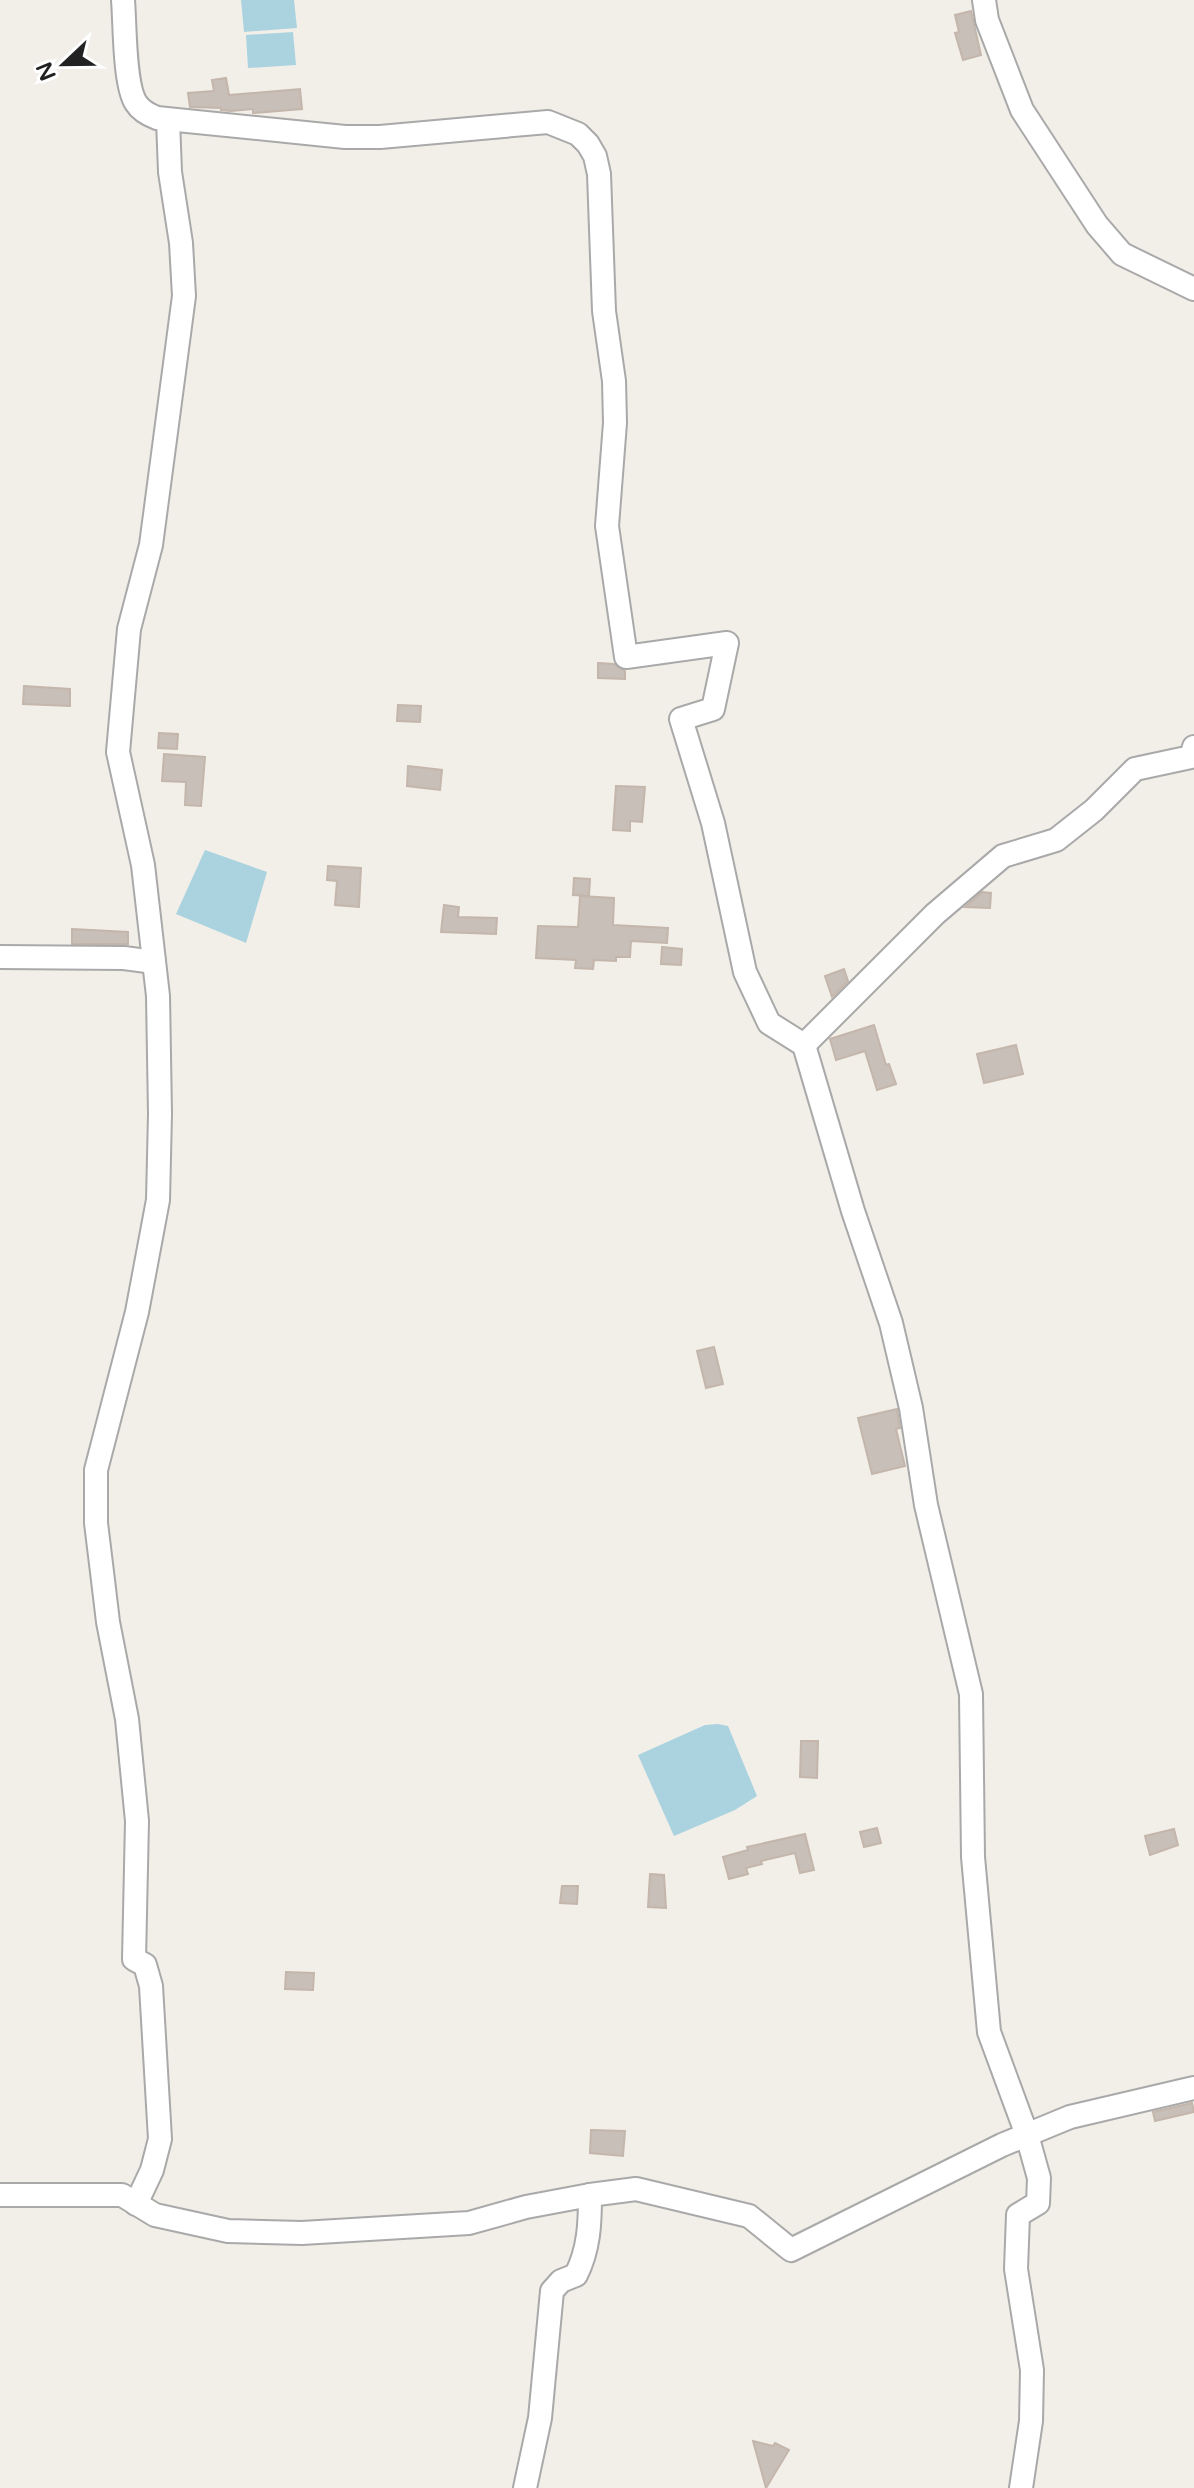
<svg xmlns="http://www.w3.org/2000/svg" width="1194" height="2488" font-family="'Varela Round',sans-serif">
  <style>
    .water { fill: #aad3df }
    .building { fill: #c7bfb8; stroke: #c4b6ab; stroke-width: 2 }
    .lines { fill: none; stroke-linecap: round; stroke-linejoin: round }
    .street-casing { stroke: #a9a9a9; stroke-width: 26 }
    .street { stroke: #fff; stroke-width: 22 }
  </style>
  <rect width="100%" height="100%" fill="#f2efe9"/>
  <g class="water">
    <polygon points="241,0 294,0 297,28 244,32"/>
    <polygon points="293,32 296,65 248,68 246,35"/>
    <polygon points="205,850 267,872 246,943 176,914"/>
    <polygon points="718,1724 728,1726 757,1796 735,1810 674,1836 638,1755 705,1725"/>
  </g>
  <g class="building">
    <polygon points="971,11 981,55 963,60 955,33 959,32 955,15"/>
    <polygon points="226,78 229,95 300,89 302,109 253,113 253,109 231,111 221,110 221,108 190,107 188,93 214,91 212,80"/>
    <polygon points="598,663 614,664 625,671 625,679 598,678"/>
    <polygon points="24,686 70,689 70,706 23,704"/>
    <polygon points="398,705 421,706 420,722 397,721"/>
    <polygon points="159,733 178,734 177,749 158,748"/>
    <polygon points="164,754 205,757 201,806 185,805 186,782 162,781"/>
    <polygon points="408,766 442,770 440,790 407,786"/>
    <polygon points="616,786 645,787 642,822 630,821 630,831 613,830"/>
    <polygon points="328,866 361,868 359,907 335,905 337,881 327,880"/>
    <polygon points="574,878 590,879 589,896 573,895"/>
    <polygon points="982,892 991,893 990,908 965,907"/>
    <polygon points="580,896 614,898 613,925 668,928 667,943 631,941 630,957 616,957 616,961 594,960 593,969 575,968 576,960 536,958 538,926 578,927"/>
    <polygon points="444,905 459,907 458,917 497,918 496,934 441,932"/>
    <polygon points="72,929 128,932 128,944 72,944"/>
    <polygon points="662,947 682,949 681,965 661,964"/>
    <polygon points="844,969 848,981 832,997 825,976"/>
    <polygon points="874,1025 886,1065 889,1064 896,1084 877,1090 865,1051 836,1060 830,1039"/>
    <polygon points="1016,1045 1023,1074 984,1083 977,1054"/>
    <polygon points="714,1347 723,1384 706,1388 697,1351"/>
    <polygon points="897,1409 900,1428 896,1429 905,1466 872,1474 858,1418"/>
    <polygon points="801,1741 818,1741 817,1778 800,1777"/>
    <polygon points="877,1828 881,1843 864,1847 860,1832"/>
    <polygon points="1174,1829 1178,1845 1150,1855 1145,1836"/>
    <polygon points="805,1834 814,1870 800,1873 795,1853 761,1861 762,1864 746,1868 748,1874 729,1879 723,1857 748,1850 747,1847"/>
    <polygon points="650,1874 664,1875 666,1908 648,1907"/>
    <polygon points="562,1886 578,1886 577,1904 560,1903"/>
    <polygon points="286,1972 314,1973 313,1990 285,1989"/>
    <polygon points="1192,2103 1194,2112 1155,2121 1153,2112"/>
    <polygon points="591,2130 625,2131 623,2156 590,2153"/>
    <polygon points="753,2441 773,2446 775,2443 789,2450 766,2488"/>
  </g>
  <g class="lines">
    <g class="street-casing">
      <g id="street">
        <path d="M 123,0 C 125,23 124,85 136,103 C 141,111 149,115 157,118 L 345,137 L 380,137 L 548,122 L 578,134 L 588,144 L 595,156 L 599,174 L 604,311 L 614,381 L 615,423 L 607,526 L 626,657 L 727,643 L 713,709 L 681,719 L 713,823 L 745,972 L 769,1023 L 804,1045"/>
        <polyline points="984,0 987,20 1022,110 1097,225 1122,254 1194,289"/>
        <polyline points="0,957 124,958 154,962"/>
        <path d="M 0,2195 L 122,2195 L 155,2215 L 228,2231 L 302,2233 L 469,2223 L 526,2207 L 590,2195 C 590,2224 589,2249 576,2275 L 561,2281 L 552,2291 L 540,2418 L 525,2488"/>
        <polyline points="590,2195 636,2189 749,2216 791,2250 1002,2145 1070,2117 1194,2088"/>
        <polyline points="136,2204 152,2170 160,2139 151,1986 145,1965 134,1959 137,1821 127,1719 108,1622 102,1572 96,1523 96,1470 137,1312 158,1200 160,1114 158,996 143,865 118,752 129,629 151,545 184,296 181,243 170,172 168,120"/>
        <polyline points="1021,2488 1031,2421 1032,2370 1016,2269 1018,2215 1038,2203 1039,2178 1027,2135 989,2032 973,1857 971,1694 926,1505 911,1408 891,1323 853,1211 804,1045 935,914 1003,856 1056,840 1094,810 1135,769 1191,757 1194,747"/>
      </g>
    </g>
    <use href="#street" class="street"/>
  </g>
  <g transform="translate(64 64) rotate(248)" stroke="#ffffff" stroke-width="6" paint-order="stroke">
  <path d="M0-6L14 30L0 20L-14 30Z" fill="#222222"/>
  <text y="-12" font-size="22" font-weight="bold" text-anchor="middle" fill="#222222">N</text>
  </g>
</svg>
